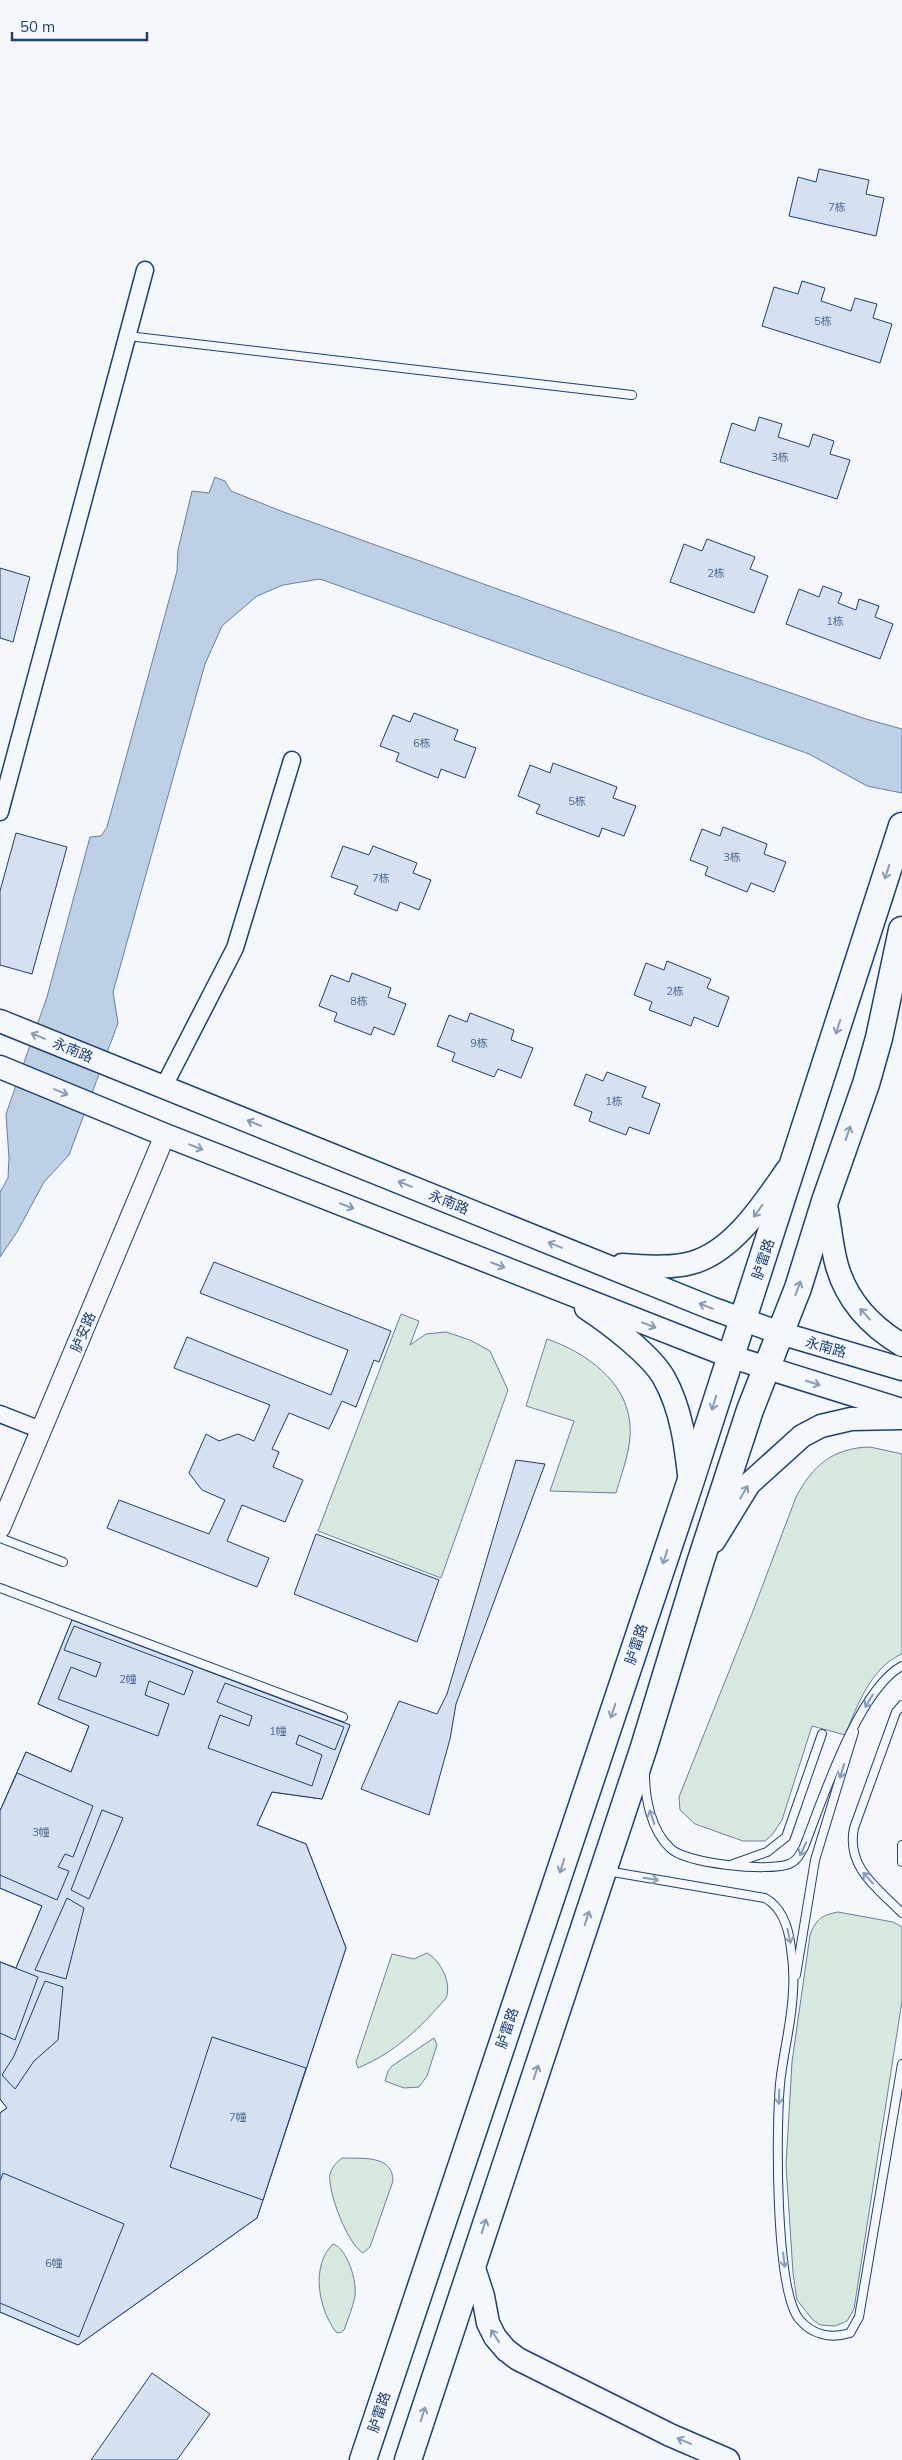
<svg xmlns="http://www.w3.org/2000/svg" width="902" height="2460" font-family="Mulish,'Noto Sans SC',sans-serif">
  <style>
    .green { fill: #d7e8df; stroke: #687fa3 }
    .water { fill: #bed0e5; stroke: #687fa3 }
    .building { fill: #d5e0f0; stroke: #1d3f73; fill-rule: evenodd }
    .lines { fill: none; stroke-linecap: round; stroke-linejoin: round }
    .service-casing { stroke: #1d3f73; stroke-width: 10 }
    .minor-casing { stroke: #1d3f73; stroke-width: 19 }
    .tertiary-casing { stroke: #1d3f73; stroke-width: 22 }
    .secondary-casing { stroke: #1d3f73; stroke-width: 25 }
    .primary-casing { stroke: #1d3f73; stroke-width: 29 }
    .service { stroke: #f4f7fb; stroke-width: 8 }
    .minor { stroke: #f4f7fb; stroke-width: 16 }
    .tertiary { stroke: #f4f7fb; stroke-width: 20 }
    .secondary { stroke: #f4f7fb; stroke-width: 22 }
    .primary { stroke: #f4f7fb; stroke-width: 26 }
    .oneway { stroke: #889bb7 }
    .labels { text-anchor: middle; stroke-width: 4; stroke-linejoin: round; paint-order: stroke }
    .number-label { font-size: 11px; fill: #4b6792 }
    .street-label { font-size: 14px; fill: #1d3f73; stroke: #f4f7fb }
  </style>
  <rect width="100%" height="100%" fill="#f4f7fb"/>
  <g class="green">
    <polygon points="401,1314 419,1321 410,1345 426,1334 446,1332 470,1340 490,1351 508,1390 441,1578 318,1531"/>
    <path d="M 547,1339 C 585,1352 627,1381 630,1425 C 632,1447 622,1472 616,1493 L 550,1491 L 574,1421 L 526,1406 Z"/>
    <path d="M 870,1447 L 902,1454 L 902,1654 C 871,1667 857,1706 845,1735 L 812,1726 L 782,1820 L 772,1835 L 765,1841 L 743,1841 L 695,1824 L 680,1810 L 679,1797 L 753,1611 L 796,1497 C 813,1465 833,1448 870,1447 Z"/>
    <path d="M 838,1912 L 893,1922 L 902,1927 L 902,2001 L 854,2309 L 847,2321 L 835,2326 L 820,2325 L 812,2319 L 797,2300 L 793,2273 L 786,2165 L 792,2062 L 810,1935 C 816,1919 822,1915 838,1912 Z"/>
    <path d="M 427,1953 C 441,1961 452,1983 446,1998 C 419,2029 396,2052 358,2068 L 356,2062 L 392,1954 L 414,1959 Z"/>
    <polygon points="434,2038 437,2045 427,2076 419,2087 404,2088 385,2081 388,2071 392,2066"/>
    <path d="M 342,2158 C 361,2159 393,2154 393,2181 L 370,2247 L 363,2253 C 348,2245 327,2191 330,2174 C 332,2167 336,2163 342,2158 Z"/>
    <path d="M 333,2244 C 348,2249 357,2282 355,2296 C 353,2307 348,2319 344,2330 L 340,2333 L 336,2332 C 319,2310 310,2266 333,2244 Z"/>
  </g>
  <polygon class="water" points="215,477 225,481 231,491 281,511 678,654 866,719 902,729 902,793 867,786 809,754 320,579 283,585 257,596 222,626 205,664 113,992 118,1023 69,1155 44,1182 17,1232 0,1257 0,1192 8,1178 9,1158 6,1114 47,997 90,837 101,836 107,827 177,571 178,550 192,491 209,493"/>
  <g class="building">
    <polygon points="819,169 869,180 866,194 884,198 876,236 789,216 798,177 816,182"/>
    <polygon points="802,281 825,288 821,301 851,311 855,298 877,304 873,318 892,324 880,363 762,326 774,287 798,294"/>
    <polygon points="759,417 782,424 778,437 809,447 813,434 834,441 830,454 850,460 837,499 720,462 732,423 755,431"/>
    <polygon points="707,539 755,557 750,569 768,576 754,613 670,582 684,544 702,551"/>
    <polygon points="0,568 30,577 13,642 0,638"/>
    <polygon points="823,586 842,593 838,603 856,610 859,599 879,606 875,617 893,624 880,659 786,624 799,589 819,597"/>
    <polygon points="414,713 458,730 454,740 476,748 465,778 441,769 438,778 396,761 399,753 380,746 393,715 410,722"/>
    <polygon points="553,763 617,787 613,798 636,806 624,836 602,828 599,837 536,813 540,805 518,796 530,765 550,773"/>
    <polygon points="723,827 767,844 764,854 786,862 774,892 751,883 747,892 705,875 708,867 690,860 702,829 720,836"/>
    <polygon points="16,833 67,847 32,974 0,965 0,891"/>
    <polygon points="343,846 369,855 373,846 417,863 413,873 431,880 419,910 400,902 397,911 354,894 358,886 331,877"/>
    <polygon points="667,961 711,979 707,988 729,997 718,1027 694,1017 691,1026 649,1010 652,1002 634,995 646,963 664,970"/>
    <polygon points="352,973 391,988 388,997 406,1004 394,1035 374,1027 371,1035 334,1021 337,1013 319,1006 331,975 349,982"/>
    <polygon points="470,1013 514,1030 511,1040 533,1048 521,1078 498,1069 494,1077 452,1061 455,1053 437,1046 449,1015 467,1022"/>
    <polygon points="607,1072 646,1087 642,1097 660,1104 649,1134 629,1127 626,1135 589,1121 592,1112 574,1105 586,1074 603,1081"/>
    <polygon points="214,1262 391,1331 379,1362 374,1360 356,1407 342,1401 329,1429 289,1413 272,1449 279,1452 273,1467 303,1480 285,1522 242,1505 227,1541 269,1558 257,1587 107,1528 119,1500 209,1534 225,1500 202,1490 189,1473 206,1434 219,1441 238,1434 254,1441 270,1405 174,1368 187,1337 331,1395 348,1350 200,1293"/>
    <polygon points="516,1460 545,1464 456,1704 450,1739 429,1815 361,1789 399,1701 437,1714 447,1694"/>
    <polygon points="316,1534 439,1580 417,1642 294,1594"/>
    <path d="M 72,1620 L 350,1725 L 322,1799 L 272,1792 L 257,1825 L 306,1844 L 346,1948 L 257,2218 L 78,2345 L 0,2312 L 0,2113 L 7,2108 L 0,2099 L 0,1962 L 16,1968 L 42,1906 L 0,1888 L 0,1811 L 26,1752 L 71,1772 L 89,1726 L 38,1704 ZM 109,1746 L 158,1758 L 150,1780 L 130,1795 L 95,1782 ZM 200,1761 L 241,1788 L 232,1809 L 172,1793 L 164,1784 L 169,1764 Z"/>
    <path d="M 72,1620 L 350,1725 L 322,1799 L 272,1792 L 257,1825 L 306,1844 L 346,1948 L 257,2218 L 78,2345 L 0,2312 L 0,2113 L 7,2108 L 0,2099 L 0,1962 L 16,1968 L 42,1906 L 0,1888 L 0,1811 L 26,1752 L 71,1772 L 89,1726 L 38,1704 ZM 102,1810 L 123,1818 L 89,1899 L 71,1890 ZM 67,1898 L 84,1908 L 66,1979 L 35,1970 ZM 45,1981 L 63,1987 L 58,2040 L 34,2061 L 15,2089 L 2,2075 L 14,2056 Z"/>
    <polygon points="74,1626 193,1671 184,1695 149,1681 145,1695 169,1704 158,1736 58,1699 71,1667 96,1677 101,1663 64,1650"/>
    <polygon points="225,1683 344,1727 335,1750 299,1735 296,1744 322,1755 312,1786 208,1748 220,1715 249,1726 252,1716 217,1702"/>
    <polygon points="17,1773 93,1806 73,1857 65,1854 58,1867 69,1871 57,1900 0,1875 0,1811"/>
    <polygon points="0,1962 38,1977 15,2040 0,2033"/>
    <polygon points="212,2037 306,2068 263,2200 170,2167"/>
    <polygon points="3,2173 124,2224 79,2337 0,2303 0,2181"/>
    <polygon points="152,2373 210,2414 177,2460 91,2460"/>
  </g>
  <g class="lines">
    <g class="service-casing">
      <g id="service">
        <polyline points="128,336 632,395"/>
        <polyline points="0,1538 63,1562"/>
        <polyline points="0,1588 343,1717"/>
        <path d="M 902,1705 L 896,1712 L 854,1828 C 846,1867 877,1888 902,1913"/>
        <path d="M 645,1774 C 645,1799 651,1830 670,1848 C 686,1864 768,1872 789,1864 C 797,1861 800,1854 804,1847 C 822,1801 858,1690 902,1666"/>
        <polyline points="902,1845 902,1862"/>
        <polyline points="733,1864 767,1852 786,1837 822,1734"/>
        <path d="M 607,1871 L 765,1898 C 783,1908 789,1929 791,1949 C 793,1962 794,1977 793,1991 C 792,2022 783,2053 780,2084 C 776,2127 775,2289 799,2319 C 812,2335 831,2339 850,2333 L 859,2317 L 902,2064"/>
        <polyline points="796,1975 815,1860 854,1732"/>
      </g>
    </g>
    <g class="minor-casing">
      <g id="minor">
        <polyline points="0,812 145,270"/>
        <polyline points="164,1086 235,948 292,760"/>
        <polyline points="0,1414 41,1430"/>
      </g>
    </g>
    <g class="tertiary-casing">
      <polyline id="tertiary" points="0,1528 165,1135"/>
    </g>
    <g class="secondary-casing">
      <g id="secondary">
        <polyline points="0,1021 711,1308 780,1333 902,1369"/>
        <polyline points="0,1067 165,1135 729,1356 902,1410"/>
        <path d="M 825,1201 C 830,1222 831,1245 837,1266 C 847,1301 872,1327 902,1345"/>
        <path d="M 622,1265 C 644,1266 669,1269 691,1263 C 733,1252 764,1203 787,1170"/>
        <path d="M 586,1308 C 609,1323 651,1355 664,1378 C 682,1410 686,1447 690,1483"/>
        <polyline points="714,1541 749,1484 802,1436 821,1426 851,1419 902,1418"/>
        <polyline points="472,2262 483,2296 488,2323 495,2337 506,2350 518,2359 670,2435 728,2460"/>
      </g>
    </g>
    <g class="primary-casing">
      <g id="primary">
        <polyline points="363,2460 690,1483 902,826"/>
        <polyline points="408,2460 644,1747 700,1563 750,1410 798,1288 825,1201 866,1084 879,1038 902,930"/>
      </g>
    </g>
    <use href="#service" class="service"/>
    <use href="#minor" class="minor"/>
    <use href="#tertiary" class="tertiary"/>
    <use href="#secondary" class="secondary"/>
    <use href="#primary" class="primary"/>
  </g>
  <defs><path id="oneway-shaft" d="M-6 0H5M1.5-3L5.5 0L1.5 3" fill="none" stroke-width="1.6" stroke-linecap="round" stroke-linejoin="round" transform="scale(1.25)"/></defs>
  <g class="oneway">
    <use href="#oneway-shaft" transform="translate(887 872) rotate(108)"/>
    <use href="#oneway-shaft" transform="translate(838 1027) rotate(108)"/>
    <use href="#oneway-shaft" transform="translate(38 1036) rotate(-158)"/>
    <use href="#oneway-shaft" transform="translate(61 1092) rotate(22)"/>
    <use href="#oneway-shaft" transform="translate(254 1123) rotate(-158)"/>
    <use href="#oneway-shaft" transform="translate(848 1133) rotate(-71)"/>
    <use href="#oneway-shaft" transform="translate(196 1147) rotate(21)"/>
    <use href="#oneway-shaft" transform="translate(405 1184) rotate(-158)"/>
    <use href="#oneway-shaft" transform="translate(347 1206) rotate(21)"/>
    <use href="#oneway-shaft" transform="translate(758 1211) rotate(126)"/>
    <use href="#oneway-shaft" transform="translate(555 1245) rotate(-158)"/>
    <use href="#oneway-shaft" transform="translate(498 1265) rotate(21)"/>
    <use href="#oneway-shaft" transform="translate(798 1288) rotate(-70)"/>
    <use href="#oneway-shaft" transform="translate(706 1306) rotate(-158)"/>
    <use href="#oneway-shaft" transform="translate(865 1314) rotate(-132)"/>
    <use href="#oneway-shaft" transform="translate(649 1325) rotate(21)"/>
    <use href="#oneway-shaft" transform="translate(813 1383) rotate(17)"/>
    <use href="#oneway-shaft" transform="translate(714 1403) rotate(107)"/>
    <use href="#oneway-shaft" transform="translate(744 1492) rotate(-59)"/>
    <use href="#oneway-shaft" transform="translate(665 1557) rotate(108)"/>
    <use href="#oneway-shaft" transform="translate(869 1701) rotate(121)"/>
    <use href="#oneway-shaft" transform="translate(613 1711) rotate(108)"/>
    <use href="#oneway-shaft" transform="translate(842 1771) rotate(107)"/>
    <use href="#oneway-shaft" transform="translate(652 1817) rotate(-109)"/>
    <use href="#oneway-shaft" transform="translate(803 1849) rotate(115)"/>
    <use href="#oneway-shaft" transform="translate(562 1866) rotate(108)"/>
    <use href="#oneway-shaft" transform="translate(868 1878) rotate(-132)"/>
    <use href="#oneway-shaft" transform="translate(651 1879) rotate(10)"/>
    <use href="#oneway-shaft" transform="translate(587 1918) rotate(-72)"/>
    <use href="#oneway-shaft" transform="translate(789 1936) rotate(78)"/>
    <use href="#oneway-shaft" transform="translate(536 2072) rotate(-72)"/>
    <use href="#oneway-shaft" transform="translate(779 2097) rotate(92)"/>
    <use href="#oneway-shaft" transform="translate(484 2226) rotate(-72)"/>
    <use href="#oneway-shaft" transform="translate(784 2260) rotate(83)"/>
    <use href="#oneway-shaft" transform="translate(495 2336) rotate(-123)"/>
    <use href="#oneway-shaft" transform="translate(423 2414) rotate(-72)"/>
    <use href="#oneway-shaft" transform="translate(684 2441) rotate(-157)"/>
  </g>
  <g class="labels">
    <g class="number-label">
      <text x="837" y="211">7栋</text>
      <text x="823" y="325">5栋</text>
      <text x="780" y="461">3栋</text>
      <text x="716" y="577">2栋</text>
      <text x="835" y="625">1栋</text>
      <text x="422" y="747">6栋</text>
      <text x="577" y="805">5栋</text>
      <text x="732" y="861">3栋</text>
      <text x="381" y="882">7栋</text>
      <text x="675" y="995">2栋</text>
      <text x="359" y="1005">8栋</text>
      <text x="479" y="1047">9栋</text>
      <text x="614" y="1105">1栋</text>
      <text x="128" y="1683">2幢</text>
      <text x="278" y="1735">1幢</text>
      <text x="41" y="1836">3幢</text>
      <text x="238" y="2121">7幢</text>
      <text x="54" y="2267">6幢</text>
    </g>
    <g class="street-label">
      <text transform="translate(73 1050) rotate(22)" y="5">永南路</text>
      <text transform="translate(449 1202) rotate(22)" y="5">永南路</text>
      <text transform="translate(763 1259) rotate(-72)" y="5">胪雷路</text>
      <text transform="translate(83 1332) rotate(-67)" y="5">胪安路</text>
      <text transform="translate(826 1347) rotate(16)" y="5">永南路</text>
      <text transform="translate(636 1644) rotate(-72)" y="5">胪雷路</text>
      <text transform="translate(507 2028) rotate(-72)" y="5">胪雷路</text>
      <text transform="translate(379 2412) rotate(-72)" y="5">胪雷路</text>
    </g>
  </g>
  <path d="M12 32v8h135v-8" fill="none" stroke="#1d3f73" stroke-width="2.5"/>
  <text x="20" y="32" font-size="15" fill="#1d3f73" stroke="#f4f7fb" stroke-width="4" paint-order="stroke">50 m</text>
</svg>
